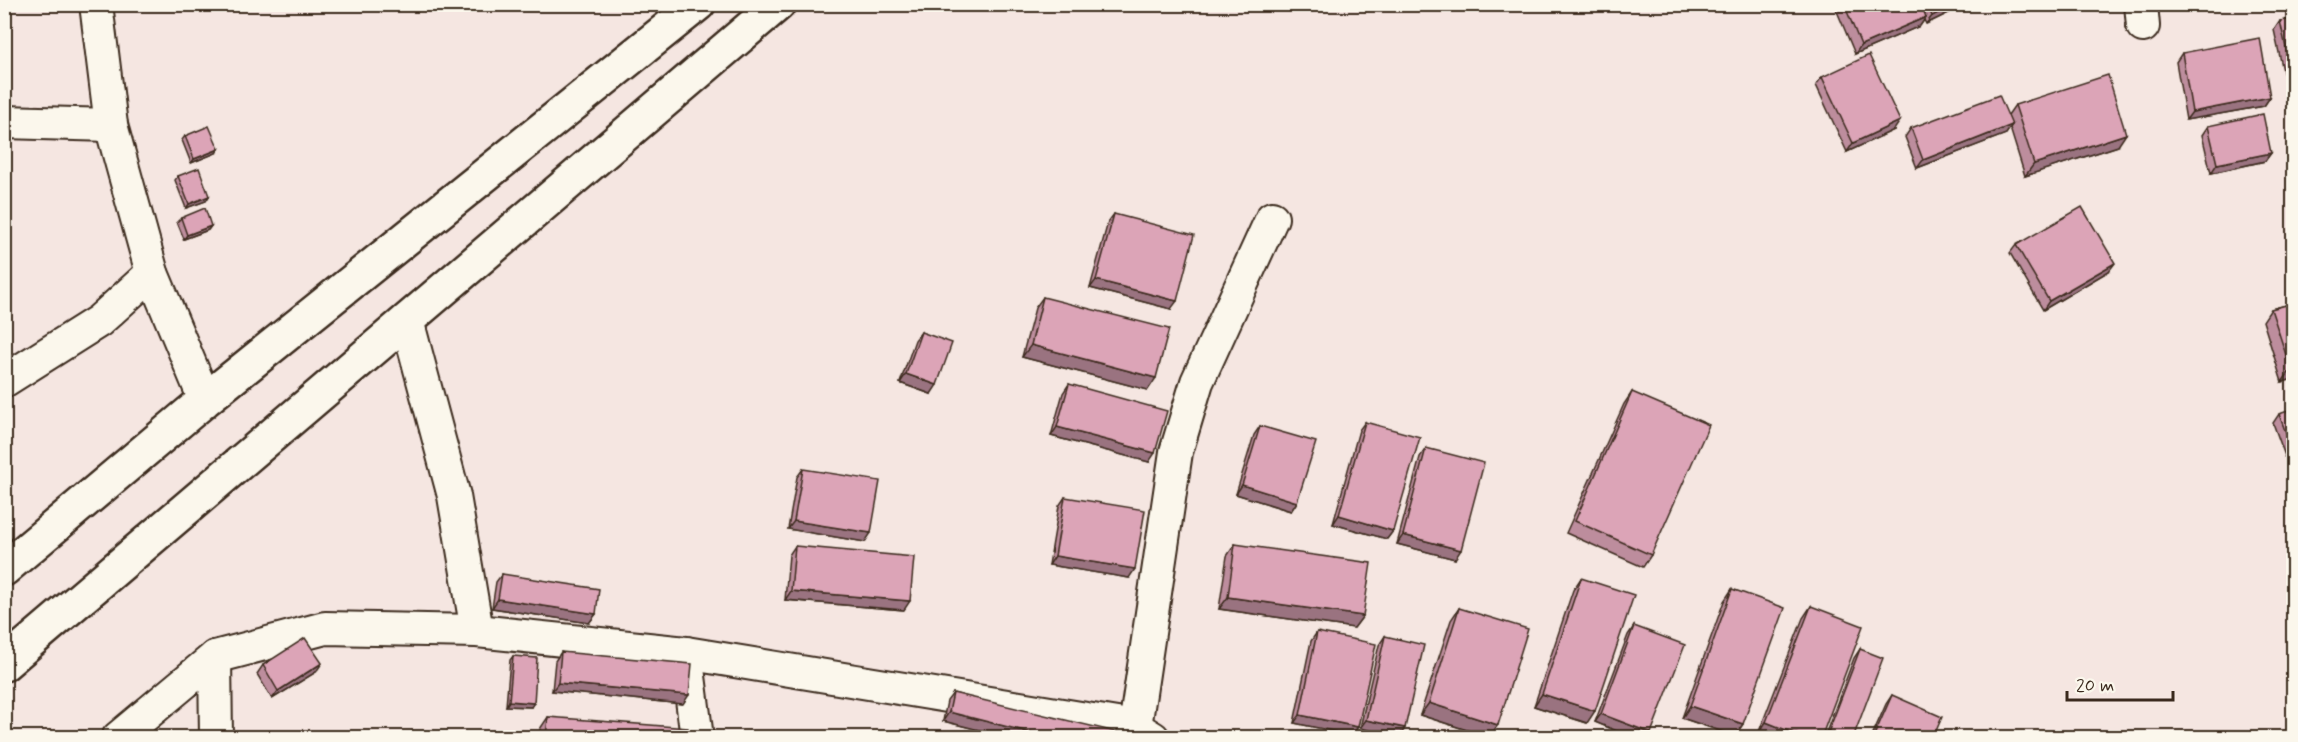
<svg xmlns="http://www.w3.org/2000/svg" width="2298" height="742" font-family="Mynerve,sans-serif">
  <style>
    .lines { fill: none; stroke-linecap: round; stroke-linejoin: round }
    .minor-casing { stroke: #3b2a1e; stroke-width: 36 }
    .motorway-casing { stroke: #3b2a1e; stroke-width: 38 }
    .minor { stroke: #fbf7ec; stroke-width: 32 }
    .motorway { stroke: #fbf7ec; stroke-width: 33 }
    .wall { fill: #bd8d9d; stroke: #3b2a1e; stroke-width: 1.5 }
    .shaded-wall { fill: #9a7380; stroke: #3b2a1e; stroke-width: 1.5 }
    .building { fill: #dca4b7; stroke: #3b2a1e; stroke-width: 1.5 }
  </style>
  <rect width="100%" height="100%" fill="#f5e6e1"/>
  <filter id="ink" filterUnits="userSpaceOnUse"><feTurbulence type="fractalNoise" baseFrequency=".0167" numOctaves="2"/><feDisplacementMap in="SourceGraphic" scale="12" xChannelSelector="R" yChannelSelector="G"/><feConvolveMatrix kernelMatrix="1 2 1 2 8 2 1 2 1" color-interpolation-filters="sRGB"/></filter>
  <g filter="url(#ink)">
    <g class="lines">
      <g class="minor-casing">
        <g id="minor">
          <polyline points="96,4 111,125 152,273 205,400"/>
          <polyline points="2141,4 2143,26"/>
          <polyline points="4,122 111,125"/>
          <polyline points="407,320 454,496 477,631"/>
          <polyline points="4,381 99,321 152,273"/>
          <polyline points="686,653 697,738"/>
          <polyline points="215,657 216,738"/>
          <polyline points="118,738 215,657 325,628 477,631 686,653 1135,727 1153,738"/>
          <polyline points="1137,738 1135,727 1176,452 1197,382 1272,218"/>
        </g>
      </g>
      <g class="motorway-casing">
        <g id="motorway">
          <polyline points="4,569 205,400 698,4"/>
          <polyline points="4,664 778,4"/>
        </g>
      </g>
      <use href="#minor" class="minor"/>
      <use href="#motorway" class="motorway"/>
    </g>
    <g class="wall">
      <polygon points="1834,4 1967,4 1926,24 1924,20 1920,26 1855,54"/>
      <polygon points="2294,19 2294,93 2288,94 2274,30 2280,21"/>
      <polygon points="2182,53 2270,97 2264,106 2186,120 2176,62"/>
      <polygon points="1822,77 1894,130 1847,152 1816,85"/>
      <polygon points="2015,105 2118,146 2025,176 2010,128 2006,134 1917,168 1905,137 1911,128 2008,115"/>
      <polygon points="2208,126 2271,153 2265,161 2211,173 2202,135"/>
      <polygon points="185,136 216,153 191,163 182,140"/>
      <polygon points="178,176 209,196 206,201 186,208 175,180"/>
      <polygon points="1114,214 1171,309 1090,288 1108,222"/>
      <polygon points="181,218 211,226 208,230 184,239 177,222"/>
      <polygon points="2016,245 2109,271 2043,310 2010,253"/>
      <polygon points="1043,297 1148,390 1022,357 1035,308"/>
      <polygon points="2294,303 2294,379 2282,382 2263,321 2271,309"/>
      <polygon points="921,332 931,394 900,383 915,340"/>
      <polygon points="1069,384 1149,462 1051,436 1063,393"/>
      <polygon points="1632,392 1651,555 1643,567 1566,533 1624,404"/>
      <polygon points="2279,414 2294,452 2285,456 2273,423"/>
      <polygon points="1365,422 1393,531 1387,539 1333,524 1359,430"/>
      <polygon points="1260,426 1297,502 1291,511 1236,494 1254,435"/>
      <polygon points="1426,448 1455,559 1397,544 1420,457"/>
      <polygon points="803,469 865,542 788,529 797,477"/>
      <polygon points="1065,497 1129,578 1049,565 1059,506"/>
      <polygon points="1235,544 1363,616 1354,628 1219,609 1227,556"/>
      <polygon points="795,546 904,610 785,600 789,555"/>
      <polygon points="502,574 596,614 589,623 492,608 496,582"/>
      <polygon points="1581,578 1587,723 1534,706 1573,590"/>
      <polygon points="1732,589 1743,724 1735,736 1682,718 1724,601"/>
      <polygon points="1811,606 1821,738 1767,738 1758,734 1803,618"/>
      <polygon points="1459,608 1489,737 1420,715 1451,620"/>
      <polygon points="1634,626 1648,738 1634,738 1595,722 1628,635"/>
      <polygon points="1317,632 1358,727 1352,735 1294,723 1311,641"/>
      <polygon points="1385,636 1405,728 1399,737 1360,728 1379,645"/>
      <polygon points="1860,649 1853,738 1824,738 1854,658"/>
      <polygon points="561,652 683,704 552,691 555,661"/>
      <polygon points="513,656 531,707 506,706 510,660"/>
      <polygon points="263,665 316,672 272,699 257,674"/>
      <polygon points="953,693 1114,738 1011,738 943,721 947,701"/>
      <polygon points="1892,695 1933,738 1871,738 1886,704"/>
      <polygon points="548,717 687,738 539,738 540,729"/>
    </g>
    <g class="shaded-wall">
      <polygon points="1955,4 1967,4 1926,24 1932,16"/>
      <polygon points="1926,17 1920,26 1855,54 1861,45"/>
      <polygon points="2294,86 2294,93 2288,94"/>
      <polygon points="2270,97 2264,106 2186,120 2192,112"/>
      <polygon points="1900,121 1894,130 1847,152 1853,143"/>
      <polygon points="2012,125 2006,134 1917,168 1923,160"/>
      <polygon points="2126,134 2118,146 2025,176 2034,164"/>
      <polygon points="219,149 216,153 191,163 194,159"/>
      <polygon points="2271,153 2265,161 2211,173 2217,164"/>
      <polygon points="209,196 206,201 186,208 189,204"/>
      <polygon points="211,226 208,230 184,239 187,235"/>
      <polygon points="2115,263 2109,271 2043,310 2049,301"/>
      <polygon points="1096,280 1177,301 1171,309 1090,288"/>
      <polygon points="1031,345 1156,378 1148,390 1022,357"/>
      <polygon points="2294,369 2294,379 2282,382 2291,370"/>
      <polygon points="906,374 937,385 931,394 900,383"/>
      <polygon points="1057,427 1155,453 1149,462 1051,436"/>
      <polygon points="2294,446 2294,452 2285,456 2291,447"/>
      <polygon points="1242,485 1297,502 1291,511 1236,494"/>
      <polygon points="1339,515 1393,531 1387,539 1333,524"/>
      <polygon points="794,521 871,533 865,542 788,529"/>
      <polygon points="1403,535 1461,550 1455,559 1397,544"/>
      <polygon points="1055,556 1135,569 1129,578 1049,565"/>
      <polygon points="791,591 910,601 904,610 785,600"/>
      <polygon points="1228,597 1363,616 1354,628 1219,609"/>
      <polygon points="498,599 596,614 589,623 492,608"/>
      <polygon points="322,663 316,672 272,699 278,691"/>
      <polygon points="558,683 689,695 683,704 552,691"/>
      <polygon points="1542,694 1595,711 1587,723 1534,706"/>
      <polygon points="509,701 534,703 531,707 506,706"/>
      <polygon points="1429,703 1498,725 1489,737 1420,715"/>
      <polygon points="1690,706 1743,724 1735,736 1682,718"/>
      <polygon points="949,712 1052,738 1011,738 943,721"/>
      <polygon points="1601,714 1651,733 1648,738 1634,738 1595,722"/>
      <polygon points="1300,715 1358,727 1352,735 1294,723"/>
      <polygon points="1366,720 1405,728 1399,737 1360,728"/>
      <polygon points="1766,722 1807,738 1767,738 1758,734"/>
    </g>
    <g class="building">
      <polygon points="1844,4 1921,4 1926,17 1861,45"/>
      <polygon points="1927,4 1955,4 1932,16"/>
      <polygon points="2294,19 2294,83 2280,21"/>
      <polygon points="2260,38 2270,97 2192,112 2182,53"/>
      <polygon points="1869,55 1900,121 1853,143 1822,77"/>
      <polygon points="2108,75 2126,134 2034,164 2015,105"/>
      <polygon points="1999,95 2012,125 1923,160 1911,128"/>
      <polygon points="2263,114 2271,153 2217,164 2208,126"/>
      <polygon points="209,126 219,149 194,159 185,136"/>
      <polygon points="199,168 209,196 189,204 178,176"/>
      <polygon points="2082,207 2115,263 2049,301 2016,245"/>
      <polygon points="205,208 211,226 187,235 181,218"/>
      <polygon points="1114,214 1194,235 1177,301 1096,280"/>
      <polygon points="1043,297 1169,329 1156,378 1031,345"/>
      <polygon points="2294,303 2294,369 2291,370 2271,309"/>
      <polygon points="921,332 952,343 937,385 906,374"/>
      <polygon points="1069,384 1167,411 1155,453 1057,427"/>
      <polygon points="1632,392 1709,425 1651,555 1575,521"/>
      <polygon points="2294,409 2294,446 2291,447 2279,414"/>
      <polygon points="1365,422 1420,437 1393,531 1339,515"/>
      <polygon points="1260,426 1316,442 1297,502 1242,485"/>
      <polygon points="1426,448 1484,463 1461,550 1403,535"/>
      <polygon points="803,469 880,481 871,533 794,521"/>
      <polygon points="1065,497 1145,510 1135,569 1055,556"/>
      <polygon points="1235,544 1371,563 1363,616 1228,597"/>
      <polygon points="795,546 914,557 910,601 791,591"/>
      <polygon points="502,574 599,589 596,614 498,599"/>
      <polygon points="1581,578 1634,595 1595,711 1542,694"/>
      <polygon points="1732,589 1785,608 1743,724 1690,706"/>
      <polygon points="1811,606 1863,626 1821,738 1807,738 1766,722"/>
      <polygon points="1459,608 1528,629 1498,725 1429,703"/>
      <polygon points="1634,626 1685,645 1651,733 1601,714"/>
      <polygon points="1317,632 1376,644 1358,727 1300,715"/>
      <polygon points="1385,636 1424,645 1405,728 1366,720"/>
      <polygon points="305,638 322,663 278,691 263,665"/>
      <polygon points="1860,649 1883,658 1853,738 1826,738"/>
      <polygon points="561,652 692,664 689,695 558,683"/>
      <polygon points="513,656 537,658 534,703 509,701"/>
      <polygon points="953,693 1116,732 1114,738 1052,738 949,712"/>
      <polygon points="1892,695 1942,717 1933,738 1873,738"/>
      <polygon points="548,717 688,728 687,738 546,738"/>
      <polygon points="987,735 997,738 986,738"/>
    </g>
  </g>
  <rect width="2298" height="742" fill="none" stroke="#fbf7ec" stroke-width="24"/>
  <rect x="12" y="12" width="2274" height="718" fill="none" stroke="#3b2a1e" stroke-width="2" filter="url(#ink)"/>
  <path d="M2067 691v9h106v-9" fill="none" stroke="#3b2a1e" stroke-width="3"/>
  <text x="2076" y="691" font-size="18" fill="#3b2a1e" stroke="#fbf7ec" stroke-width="4.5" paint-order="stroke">20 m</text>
</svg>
